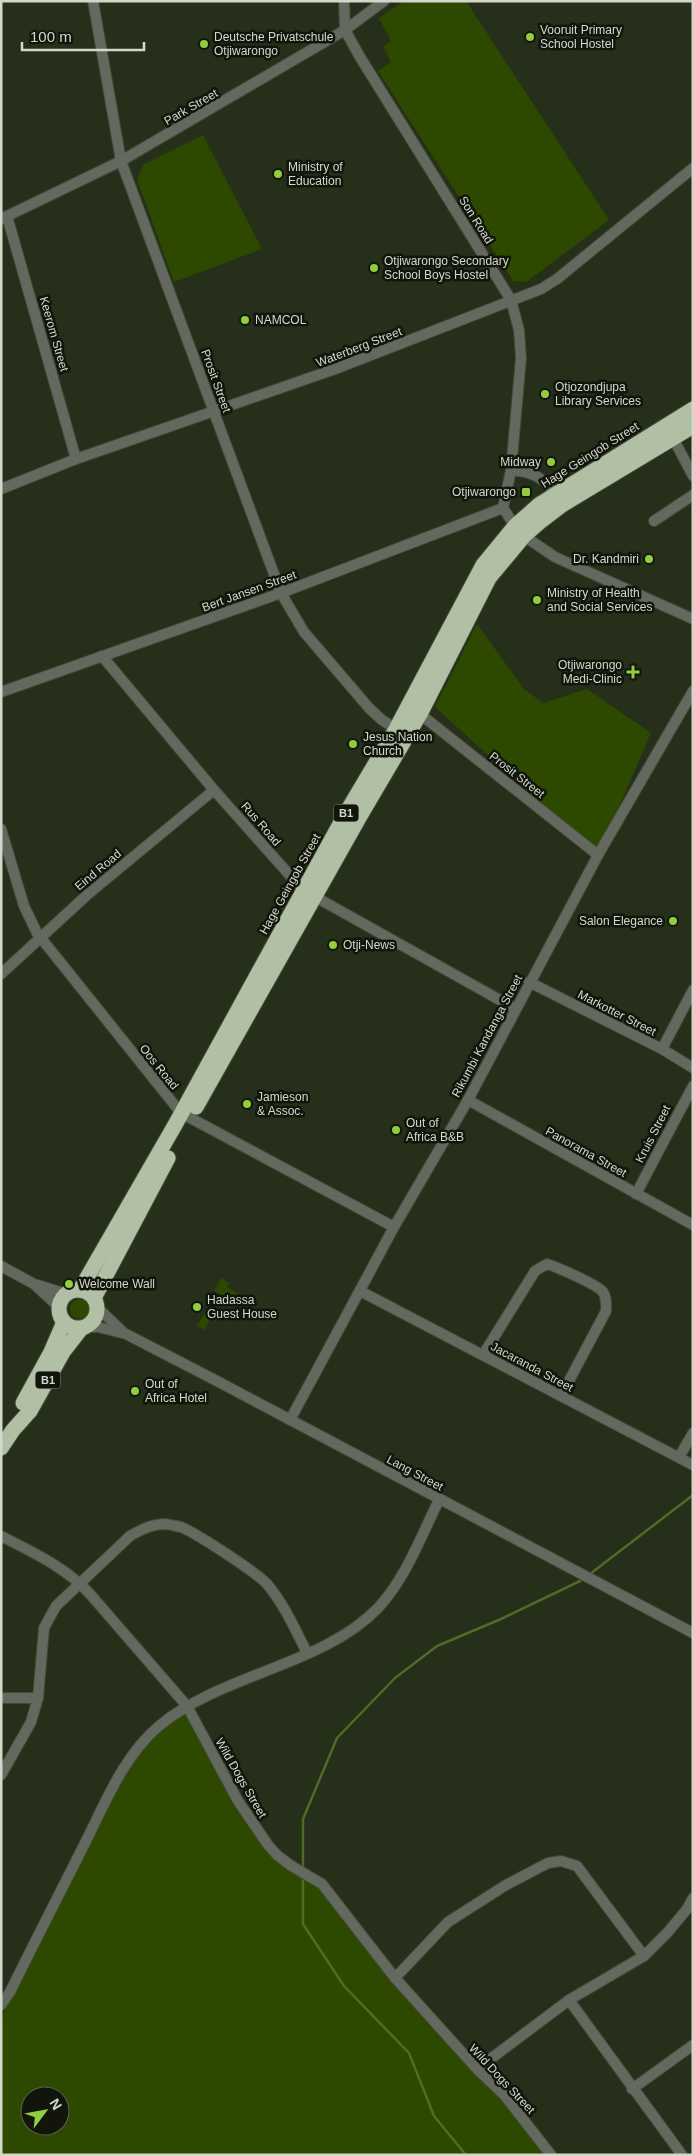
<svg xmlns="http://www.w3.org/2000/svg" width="694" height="2156" font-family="Arial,sans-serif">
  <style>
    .green { fill: #2d4900; fill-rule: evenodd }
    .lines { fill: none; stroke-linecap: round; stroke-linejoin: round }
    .stream { stroke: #4e6c27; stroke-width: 2.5 }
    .minor-casing { stroke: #414a36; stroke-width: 12 }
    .highway-casing { stroke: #414a36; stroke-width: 17 }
    .minor { stroke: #64695f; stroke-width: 10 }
    .highway { stroke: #b1bfa5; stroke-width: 15 }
    .poi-dot { fill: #92cd3f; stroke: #11150c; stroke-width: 2 }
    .labels { text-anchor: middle; stroke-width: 5; stroke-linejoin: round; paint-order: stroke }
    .shield { fill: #11150c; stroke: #989e92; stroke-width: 1 }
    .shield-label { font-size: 11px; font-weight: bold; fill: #d2d9cb }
    .poi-label { font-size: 12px; fill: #d2d9cb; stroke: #11150c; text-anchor: start }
    .street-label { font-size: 12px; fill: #d2d9cb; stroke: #11150c }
  </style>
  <rect width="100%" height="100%" fill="#252f1a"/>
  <g class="green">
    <polygon points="404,1 466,1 609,220 526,282 513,281 378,71 391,62 383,47 391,41 379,18"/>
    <polygon points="203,135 262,249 174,282 137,179 144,164"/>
    <polygon points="477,624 524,689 543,703 587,689 651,733 598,855 435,707"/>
    <polygon points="221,1278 229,1283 227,1287 237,1293 233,1301 214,1291"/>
    <circle cx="80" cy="1309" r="10"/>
    <polygon points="208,1307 215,1311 204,1330 197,1326"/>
    <path d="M 187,1706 L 268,1845 L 322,1884 L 551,2155 L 1,2155 L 1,2022 L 10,1992 L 133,1755 ZM 30,2096 L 60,2096 L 60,2126 L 30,2126 Z"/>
  </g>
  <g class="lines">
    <g class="stream">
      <polyline points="590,1574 693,1495"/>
      <polyline points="303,1868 303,1819 337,1738 395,1678 437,1646 501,1619 580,1581"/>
      <polyline points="303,1876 303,1924 344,1986 409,2053 434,2116 466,2155"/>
    </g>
    <g class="minor-casing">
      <g id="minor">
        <polyline points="93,1 121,161 281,593 304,632 369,708 382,720 396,729"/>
        <polyline points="344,1 345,30 360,57 511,300 519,330 521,358 511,470 503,508 515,526 524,536 555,557 693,619"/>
        <polyline points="7,216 76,459"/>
        <polyline points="1,219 121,161 345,30 384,1"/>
        <polyline points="673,438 693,476"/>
        <path d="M 511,470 C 534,472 545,478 558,498"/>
        <polyline points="1,489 76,459 338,368 541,289 557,279 693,168"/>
        <polyline points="654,521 693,495"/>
        <polyline points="102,656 214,790 303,890 516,1009"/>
        <polyline points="1,692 281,593 503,508"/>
        <polyline points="420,714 598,855"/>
        <polyline points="1,829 24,906 37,933 181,1113 394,1227"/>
        <polyline points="1,974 87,895 214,790"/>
        <polyline points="529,982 662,1049 693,1068"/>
        <polyline points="662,1049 693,990"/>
        <polyline points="468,1100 693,1225"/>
        <polyline points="636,1194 693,1086"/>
        <polyline points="1,1266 34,1284 59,1307"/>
        <polyline points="38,1285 66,1294"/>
        <polyline points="360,1291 693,1465"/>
        <polyline points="98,1308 123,1332"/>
        <polyline points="87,1327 98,1327 126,1334 215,1380 693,1633"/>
        <path d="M 483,1355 L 535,1271 L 547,1264 C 557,1267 598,1285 603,1292 C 607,1298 606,1304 606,1311 L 561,1396"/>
        <polyline points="290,1420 394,1227 468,1100 598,855 693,691"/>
        <polyline points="679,1457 693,1433"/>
        <path d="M 1,1536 C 32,1552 67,1568 90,1594 L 187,1706 L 238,1801 L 268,1845 L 277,1855 L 290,1865 L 322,1884 L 395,1978 L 477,2069 L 505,2096 L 551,2155"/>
        <polyline points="1,1698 38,1698"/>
        <path d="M 1,1775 L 31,1722 L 38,1698 L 44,1628 L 56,1606 L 130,1536 C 142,1529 152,1524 166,1524 C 170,1525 176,1526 181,1527 C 196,1533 256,1572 267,1584 C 284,1604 295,1629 307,1653"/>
        <polyline points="395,1978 448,1922 506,1885 548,1863 561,1861 577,1866 644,1956"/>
        <polyline points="569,2000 682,2155"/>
        <path d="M 1,2005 L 10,1992 C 34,1943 59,1895 83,1847 C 104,1806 123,1756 159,1726 C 223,1673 322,1666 378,1608 C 406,1578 421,1536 439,1500"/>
        <polyline points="477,2069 569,2000 644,1956 668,1932 687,1909 693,1898"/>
        <polyline points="632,2089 693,2045"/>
      </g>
    </g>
    <g class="highway-casing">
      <g id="highway">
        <polyline points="196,1107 360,816 420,714 489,578 524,536 541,521 562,505 693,426"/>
        <circle cx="78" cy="1309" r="19"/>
        <polyline points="80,1290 175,1125 346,813 396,729 483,565 515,526 540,504 693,409"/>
        <polyline points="94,1298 168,1158"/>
        <polyline points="23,1403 51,1352 64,1322"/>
        <polyline points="1,1448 13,1430 30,1411 63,1352 81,1329"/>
      </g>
    </g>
    <use href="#minor" class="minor"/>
    <use href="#highway" class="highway"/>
  </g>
  <g class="poi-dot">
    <circle cx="530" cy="37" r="5"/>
    <circle cx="204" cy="44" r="5"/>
    <circle cx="278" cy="174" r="5"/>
    <circle cx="374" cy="268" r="5"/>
    <circle cx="245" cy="320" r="5"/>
    <circle cx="545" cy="394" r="5"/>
    <circle cx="551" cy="462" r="5"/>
    <rect x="521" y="487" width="10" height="10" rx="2.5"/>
    <circle cx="649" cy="559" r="5"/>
    <circle cx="537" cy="600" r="5"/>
    <path d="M630.5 664.5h5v5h5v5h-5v5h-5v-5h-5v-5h5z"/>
    <circle cx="353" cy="744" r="5"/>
    <circle cx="673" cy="921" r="5"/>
    <circle cx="333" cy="945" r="5"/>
    <circle cx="247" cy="1104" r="5"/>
    <circle cx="396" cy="1130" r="5"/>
    <circle cx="69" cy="1284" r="5"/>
    <circle cx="197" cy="1307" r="5"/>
    <circle cx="135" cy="1391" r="5"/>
  </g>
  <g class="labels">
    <g class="shield">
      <rect x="333.5" y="804.5" width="25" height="17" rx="4"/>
      <rect x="35.5" y="1371.5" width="25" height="17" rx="4"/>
    </g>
    <g class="shield-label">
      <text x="346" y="817">B1</text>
      <text x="48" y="1384">B1</text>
    </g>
    <g class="poi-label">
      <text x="540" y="34">Vooruit Primary<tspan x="540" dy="14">School Hostel</tspan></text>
      <text x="214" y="41">Deutsche Privatschule<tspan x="214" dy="14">Otjiwarongo</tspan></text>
      <text x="288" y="171">Ministry of<tspan x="288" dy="14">Education</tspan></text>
      <text x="384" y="265">Otjiwarongo Secondary<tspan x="384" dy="14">School Boys Hostel</tspan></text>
      <text x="255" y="324">NAMCOL</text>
      <text x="555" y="391">Otjozondjupa<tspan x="555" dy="14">Library Services</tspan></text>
      <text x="541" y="466" text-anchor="end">Midway</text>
      <text x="516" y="496" text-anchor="end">Otjiwarongo</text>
      <text x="639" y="563" text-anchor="end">Dr. Kandmiri</text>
      <text x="547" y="597">Ministry of Health<tspan x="547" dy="14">and Social Services</tspan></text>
      <text x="622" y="669" text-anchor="end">Otjiwarongo<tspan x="622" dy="14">Medi-Clinic</tspan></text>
      <text x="363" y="741">Jesus Nation<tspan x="363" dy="14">Church</tspan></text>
      <text x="663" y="925" text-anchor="end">Salon Elegance</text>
      <text x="343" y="949">Otji-News</text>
      <text x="257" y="1101">Jamieson<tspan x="257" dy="14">&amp; Assoc.</tspan></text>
      <text x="406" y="1127">Out of<tspan x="406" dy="14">Africa B&amp;B</tspan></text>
      <text x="79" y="1288">Welcome Wall</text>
      <text x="207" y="1304">Hadassa<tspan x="207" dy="14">Guest House</tspan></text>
      <text x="145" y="1388">Out of<tspan x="145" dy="14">Africa Hotel</tspan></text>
    </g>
    <g class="street-label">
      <text transform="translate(191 107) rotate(-30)" y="4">Park Street</text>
      <text transform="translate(476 220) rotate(58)" y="4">Son Road</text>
      <text transform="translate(54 334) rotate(74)" y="4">Keerom Street</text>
      <text transform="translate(359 347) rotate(-21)" y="4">Waterberg Street</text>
      <text transform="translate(216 381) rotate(70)" y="4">Prosit Street</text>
      <text transform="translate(590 455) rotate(-32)" y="4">Hage Geingob Street</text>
      <text transform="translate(249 591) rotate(-20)" y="4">Bert Jansen Street</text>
      <text transform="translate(517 775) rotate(38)" y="4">Prosit Street</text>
      <text transform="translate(261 824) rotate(49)" y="4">Rus Road</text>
      <text transform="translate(98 870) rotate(-40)" y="4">Eind Road</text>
      <text transform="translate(290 884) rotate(-61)" y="4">Hage Geingob Street</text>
      <text transform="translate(617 1013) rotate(27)" y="4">Markotter Street</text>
      <text transform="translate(487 1036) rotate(-62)" y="4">Rikumbi Kandanga Street</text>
      <text transform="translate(159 1067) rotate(51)" y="4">Oos Road</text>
      <text transform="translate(653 1134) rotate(-63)" y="4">Kruis Street</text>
      <text transform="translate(586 1152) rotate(29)" y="4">Panorama Street</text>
      <text transform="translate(532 1367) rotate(28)" y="4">Jacaranda Street</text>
      <text transform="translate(415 1473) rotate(28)" y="4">Lang Street</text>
      <text transform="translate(241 1778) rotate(60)" y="4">Wild Dogs Street</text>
      <text transform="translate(502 2079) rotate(47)" y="4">Wild Dogs Street</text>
    </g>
  </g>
  <rect width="694" height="2156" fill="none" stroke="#d2d9cb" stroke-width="5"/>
  <g transform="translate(45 2111) rotate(58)"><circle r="24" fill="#11150c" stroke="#5e6358"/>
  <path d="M0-4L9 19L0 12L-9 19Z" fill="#92cd3f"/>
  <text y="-8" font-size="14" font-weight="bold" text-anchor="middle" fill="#d2d9cb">N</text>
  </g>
  <path d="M22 42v8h122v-8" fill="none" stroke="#d2d9cb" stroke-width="2.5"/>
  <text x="30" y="42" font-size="15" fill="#d2d9cb" stroke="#11150c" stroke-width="4" paint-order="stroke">100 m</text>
</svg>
